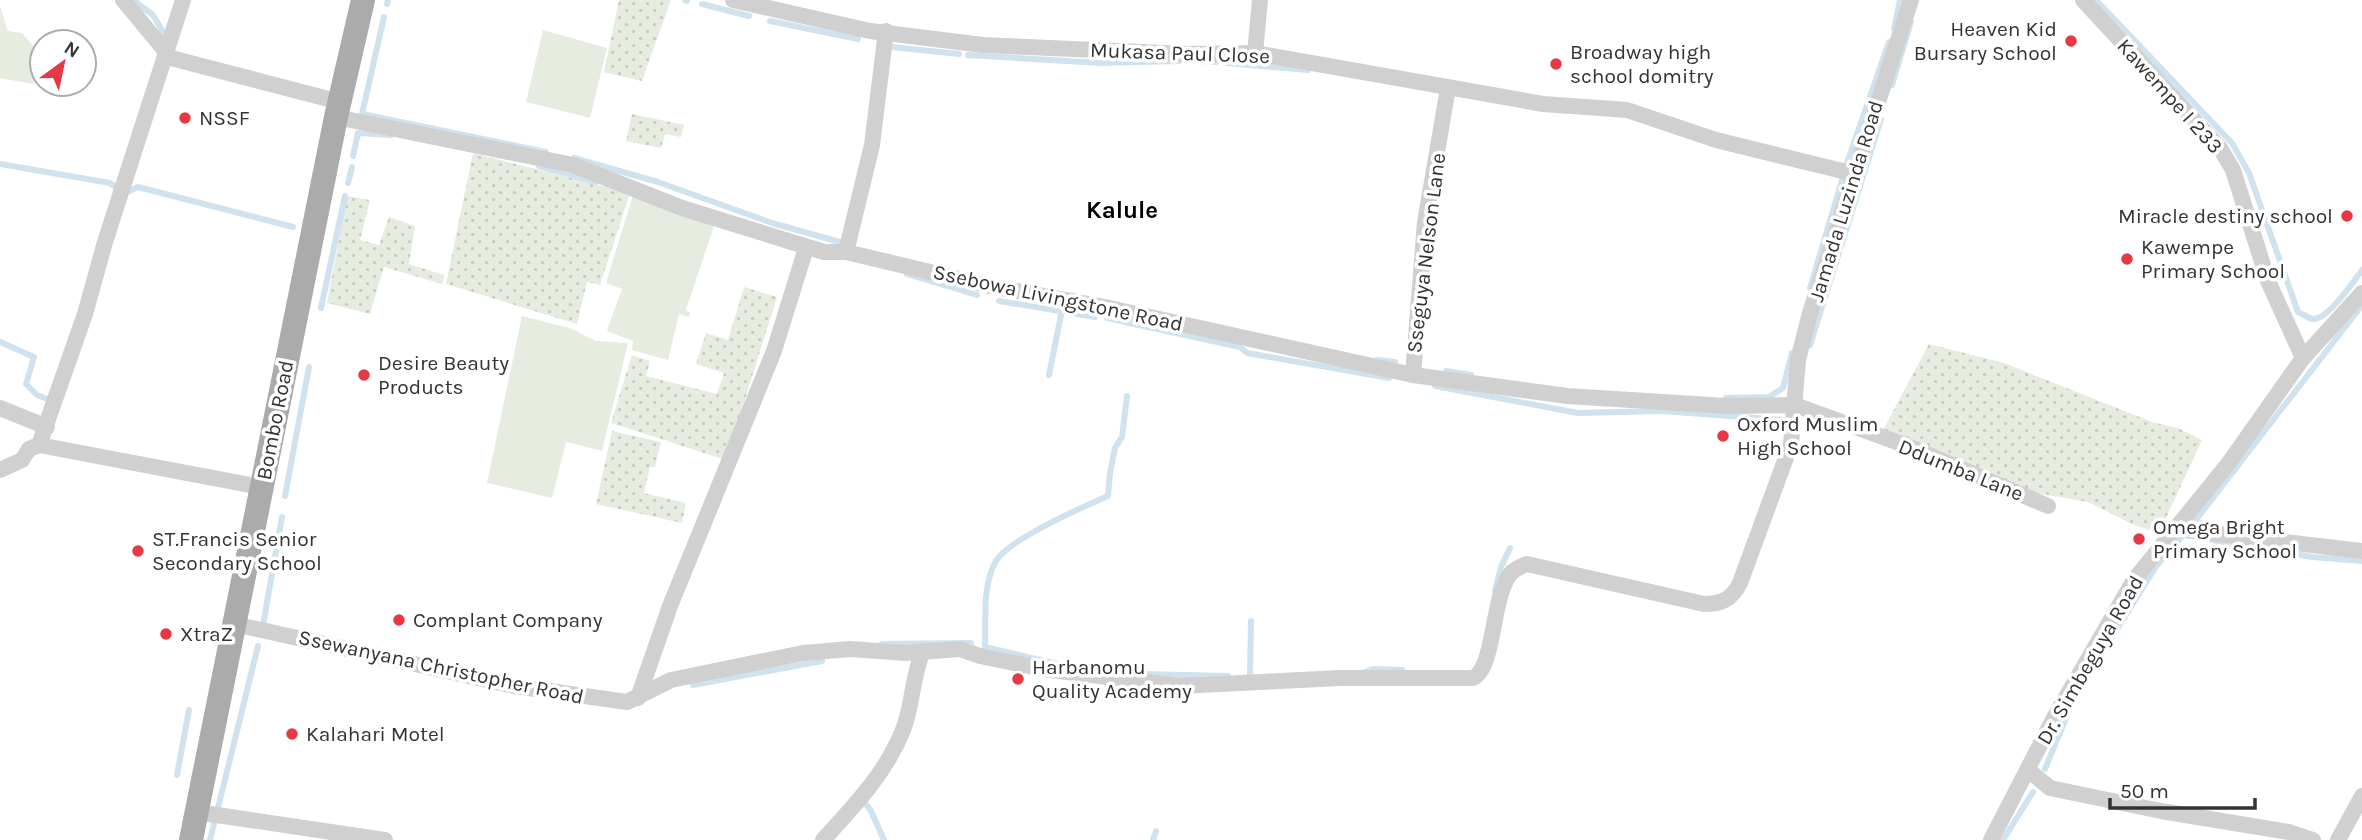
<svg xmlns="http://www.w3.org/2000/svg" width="2362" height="840" font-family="Karla,sans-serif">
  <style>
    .grass { fill: url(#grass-dots) }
    .garden { fill: #e6ecdf }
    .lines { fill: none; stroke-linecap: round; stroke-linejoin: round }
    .stream { stroke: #cfe2ee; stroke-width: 6 }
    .minor { stroke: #d0d0d0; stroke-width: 16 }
    .primary { stroke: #ababab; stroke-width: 24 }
    .poi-dot { fill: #e63946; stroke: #fff; stroke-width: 2.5 }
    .labels { text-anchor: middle; stroke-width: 7; stroke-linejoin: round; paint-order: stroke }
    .poi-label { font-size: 21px; fill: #333; stroke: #fff; text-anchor: start }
    .street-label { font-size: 21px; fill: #333; stroke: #fff }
    .quarter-label { font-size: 24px; font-weight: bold; fill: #000; stroke: #fff }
  </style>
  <defs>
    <pattern id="grass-dots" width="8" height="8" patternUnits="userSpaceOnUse" patternTransform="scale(1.75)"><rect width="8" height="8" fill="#e6ecdf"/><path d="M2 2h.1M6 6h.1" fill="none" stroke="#c6cbc0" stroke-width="1.8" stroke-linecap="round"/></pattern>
  </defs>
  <rect width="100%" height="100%" fill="#fff"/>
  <g class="grass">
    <polygon points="619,0 671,0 642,81 604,72"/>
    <polygon points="632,114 684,125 681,137 665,134 661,148 626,141"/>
    <polygon points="473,153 630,193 600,285 587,282 577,324 446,284"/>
    <polygon points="347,196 370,200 360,240 379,245 389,217 415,226 409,264 444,275 442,284 384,267 370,314 327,303"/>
    <polygon points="744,287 777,297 726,460 611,423 632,355 650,361 646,376 717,394 724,373 696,364 706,333 728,340"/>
    <polygon points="1929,344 2004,363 2152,422 2178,428 2202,440 2159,533 2134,525 2088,502 2035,493 1882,432"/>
    <polygon points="612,431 661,442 655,467 650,467 644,493 686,503 682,523 596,504"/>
  </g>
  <g class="garden">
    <polygon points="0,6 8,31 22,33 42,56 33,84 0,78"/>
    <polygon points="543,30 607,48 590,118 526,102"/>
    <polygon points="633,195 715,223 686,310 690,313 689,317 679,314 668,360 632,350 633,341 607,331 622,289 606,283"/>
    <polygon points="522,316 570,328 596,341 628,343 602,451 566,442 552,498 487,483"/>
  </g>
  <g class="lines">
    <g class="stream">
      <polyline points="133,0 153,15 166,37"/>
      <polyline points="685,0 687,1"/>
      <path d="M 2096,0 L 2232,143 L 2249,173 L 2298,312 C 2303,314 2309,319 2314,319 C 2328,319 2354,281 2362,270"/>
      <polyline points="387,4 388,0"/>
      <polyline points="702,4 749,16"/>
      <polyline points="384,17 362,114 546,152"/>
      <polyline points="770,21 858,39"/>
      <polyline points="1894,29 1900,0"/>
      <polyline points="892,47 959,54"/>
      <polyline points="968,55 1101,63 1179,61"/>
      <polyline points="1201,61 1216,62"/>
      <polyline points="1227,63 1308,70"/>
      <polyline points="1892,85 1911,22"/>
      <polyline points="353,156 358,133 391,135"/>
      <polyline points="574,158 658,182 772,223 847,244"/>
      <polyline points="0,164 110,183 121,191"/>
      <polyline points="539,166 596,182"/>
      <polyline points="1846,166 1889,42"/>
      <polyline points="348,183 352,167"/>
      <polyline points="123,194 138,187 293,227"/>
      <polyline points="907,274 977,295"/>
      <polyline points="1810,288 1843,177"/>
      <polyline points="999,301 1095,317"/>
      <polyline points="321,308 345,196"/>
      <polyline points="1107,318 1240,347 1247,353 1389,378"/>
      <polyline points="0,342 34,357 26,384 37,395 53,401"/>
      <polyline points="1810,345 1881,119"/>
      <polyline points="1377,360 1395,362"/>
      <polyline points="1446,371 1471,375"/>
      <polyline points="1049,375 1062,310"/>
      <polyline points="1435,386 1578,413 1662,411 1783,420"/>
      <polyline points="1726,398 1769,397 1783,388 1792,353"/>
      <polyline points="285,496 309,367"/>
      <polyline points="2214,527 2195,521 2362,305"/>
      <polyline points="2212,540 2312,557 2362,561"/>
      <polyline points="1495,591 1501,567 1510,548"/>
      <polyline points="267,626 263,625 282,517"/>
      <polyline points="882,644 971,643"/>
      <path d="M 1058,664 L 985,647 C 986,619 982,585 996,561 C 1008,540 1085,506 1108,496 L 1110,473 L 1115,448 L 1122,437 L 1127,396"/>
      <polyline points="1365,672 1373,669 1402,670"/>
      <polyline points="1141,674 1228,676"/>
      <polyline points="1250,676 1251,621"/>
      <polyline points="693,685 822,661"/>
      <polyline points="2081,687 2157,565 2184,534"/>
      <polyline points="2045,769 2075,696"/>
      <polyline points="177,775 189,710"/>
      <polyline points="862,799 871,811 884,840"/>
      <polyline points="210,840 258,646"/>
      <polyline points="1153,840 1156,831"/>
      <polyline points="2003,840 2033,792"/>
    </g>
    <g class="minor">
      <polyline points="123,0 171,58 340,102"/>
      <polyline points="733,0 870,31 983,45 1186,54 1255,53 1543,104 1627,110 1716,140 1855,174"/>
      <polyline points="2083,0 2220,148 2233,170 2268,281 2303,358"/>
      <polyline points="1255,53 1260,0"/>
      <polyline points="336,117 573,165 682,208 824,252 846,252 989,286 1105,307 1413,375 1567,396 1727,406 1795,405 1913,448 2048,506"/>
      <polyline points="846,252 872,145 886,31"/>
      <polyline points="1413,375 1425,222 1448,88"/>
      <polyline points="0,408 47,427"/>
      <polyline points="39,445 85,314 105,242 183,0"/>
      <polyline points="0,470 22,460 29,449 39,445 261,487"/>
      <polyline points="2176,529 2362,551"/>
      <path d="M 234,624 L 514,686 L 627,702 L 671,680 L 803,653 L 850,649 L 906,653 L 960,649 L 980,656 L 1043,669 L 1179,686 L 1341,678 L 1473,678 C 1496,667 1491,593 1512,572 C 1516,569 1522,566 1527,564 L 1704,604 C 1722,604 1732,599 1740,583 L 1791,444 L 1798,360 L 1810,313 L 1911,0"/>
      <polyline points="638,698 670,606 774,351 806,248"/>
      <polyline points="2028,770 2050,788 2161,811 2289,832 2313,840"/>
      <polyline points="197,812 385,840"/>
      <path d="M 823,840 C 854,806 886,773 903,730 C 913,705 912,676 923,651"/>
      <polyline points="1991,840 2055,716 2134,580 2228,464 2303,358 2362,293"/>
      <polyline points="2338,840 2362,796"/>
    </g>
    <polyline class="primary" points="191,840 336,117 363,0"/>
  </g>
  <g class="poi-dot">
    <circle cx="2071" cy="41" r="7"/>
    <circle cx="1556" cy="64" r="7"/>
    <circle cx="185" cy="118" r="7"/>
    <circle cx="2347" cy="216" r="7"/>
    <circle cx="2127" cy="259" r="7"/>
    <circle cx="364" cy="375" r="7"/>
    <circle cx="1723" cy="436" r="7"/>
    <circle cx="2139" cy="539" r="7"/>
    <circle cx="138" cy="551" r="7"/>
    <circle cx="399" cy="620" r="7"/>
    <circle cx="166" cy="634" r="7"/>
    <circle cx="1018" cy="679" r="7"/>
    <circle cx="292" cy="734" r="7"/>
  </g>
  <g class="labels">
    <g class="poi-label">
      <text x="2057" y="36" text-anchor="end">Heaven Kid<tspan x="2057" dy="24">Bursary School</tspan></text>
      <text x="1570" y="59">Broadway high<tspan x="1570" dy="24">school domitry</tspan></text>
      <text x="199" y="125">NSSF</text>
      <text x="2333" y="223" text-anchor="end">Miracle destiny school</text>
      <text x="2141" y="254">Kawempe<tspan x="2141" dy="24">Primary School</tspan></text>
      <text x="378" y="370">Desire Beauty<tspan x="378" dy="24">Products</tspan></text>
      <text x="1737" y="431">Oxford Muslim<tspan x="1737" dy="24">High School</tspan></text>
      <text x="2153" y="534">Omega Bright<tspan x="2153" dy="24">Primary School</tspan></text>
      <text x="152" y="546">ST.Francis Senior<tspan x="152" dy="24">Secondary School</tspan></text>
      <text x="413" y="627">Complant Company</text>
      <text x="180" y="641">XtraZ</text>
      <text x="1032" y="674">Harbanomu<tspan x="1032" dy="24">Quality Academy</tspan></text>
      <text x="306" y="741">Kalahari Motel</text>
    </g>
    <g class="street-label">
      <text transform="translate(1180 53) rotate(2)" y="7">Mukasa Paul Close</text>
      <text transform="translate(2170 96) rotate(48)" y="7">Kawempe I 233</text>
      <text transform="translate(1846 201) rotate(-73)" y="7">Jamada Luzinda Road</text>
      <text transform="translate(1426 253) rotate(-83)" y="7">Sseguya Nelson Lane</text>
      <text transform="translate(1058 298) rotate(12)" y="7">Ssebowa Livingstone Road</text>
      <text transform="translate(275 420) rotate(-79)" y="7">Bombo Road</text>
      <text transform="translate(1961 470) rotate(22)" y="7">Ddumba Lane</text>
      <text transform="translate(2090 660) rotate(-60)" y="7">Dr. Simbeguya Road</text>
      <text transform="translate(441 667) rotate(12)" y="7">Ssewanyana Christopher Road</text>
    </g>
    <g class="quarter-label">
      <text x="1122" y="218">Kalule</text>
    </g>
  </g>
  <g transform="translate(63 63) rotate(33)"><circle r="33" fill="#ffffff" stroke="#adadad" stroke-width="2"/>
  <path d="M0-5L12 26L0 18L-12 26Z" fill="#e63946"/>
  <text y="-10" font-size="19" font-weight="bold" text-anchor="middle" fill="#333333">N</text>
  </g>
  <path d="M2110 798v10h145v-10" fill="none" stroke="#333333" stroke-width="3.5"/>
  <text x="2120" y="798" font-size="21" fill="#333333" stroke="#ffffff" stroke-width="5" paint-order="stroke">50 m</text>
</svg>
